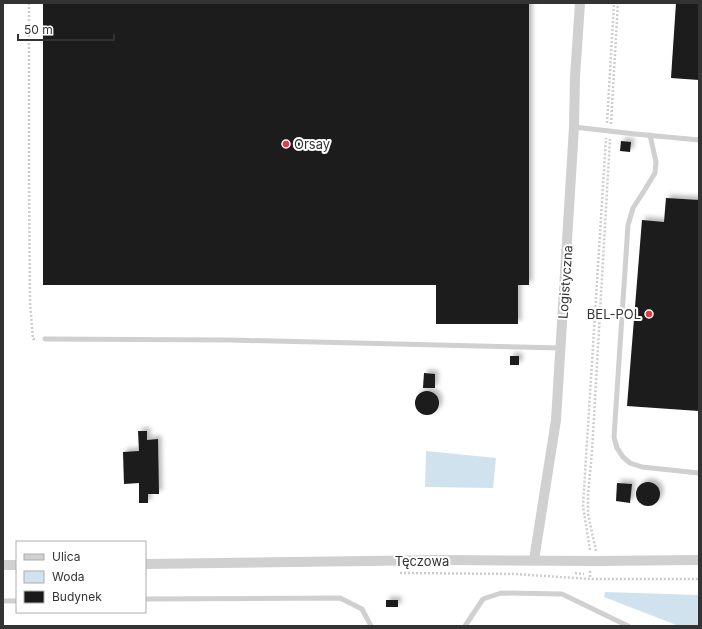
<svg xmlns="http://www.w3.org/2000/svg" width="702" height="629" font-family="Inter,sans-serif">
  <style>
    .water { fill: #cfe2ee }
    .building { fill: #1a1a1a; filter: url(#shadow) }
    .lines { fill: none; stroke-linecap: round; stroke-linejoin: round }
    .path { stroke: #cdcdcd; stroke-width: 2.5; stroke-dasharray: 2 2; stroke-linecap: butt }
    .service { stroke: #d0d0d0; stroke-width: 5 }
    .minor { stroke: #d0d0d0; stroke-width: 10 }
    .poi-dot { fill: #e63946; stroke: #fff; stroke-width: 1.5 }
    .labels { text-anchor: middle; stroke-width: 4; stroke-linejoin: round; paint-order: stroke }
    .poi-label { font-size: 13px; fill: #333; stroke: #fff; text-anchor: start }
    .street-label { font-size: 13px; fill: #333; stroke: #fff }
  </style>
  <defs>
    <filter id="shadow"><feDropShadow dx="3.5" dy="-3.5" stdDeviation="2" flood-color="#0004"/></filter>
  </defs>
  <rect width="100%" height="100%" fill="#fff"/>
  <g class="water">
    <polygon points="426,451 496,458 493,488 425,487"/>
    <polygon points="605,592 699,595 699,626 679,626 604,597"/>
  </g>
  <g class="building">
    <polygon points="43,3 529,3 529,285 518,285 518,324 436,324 436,285 43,285"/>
    <polygon points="676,3 699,3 699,80 671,78"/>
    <polygon points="621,141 631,142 630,152 620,151"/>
    <polygon points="666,198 699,200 699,411 627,406 642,220 664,222"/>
    <rect x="510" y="356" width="9" height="9"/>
    <polygon points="424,373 435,374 435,388 423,388"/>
    <circle cx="427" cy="403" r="12"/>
    <polygon points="138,431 147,431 147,440 158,439 159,494 148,494 148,503 139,503 139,483 124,484 123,452 139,451"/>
    <circle cx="648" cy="494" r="12"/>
    <polygon points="617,483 632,484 630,503 616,501"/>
    <rect x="386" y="600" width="12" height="7"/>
  </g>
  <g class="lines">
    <g class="path">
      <polyline points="29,3 29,181 30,302 33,339 37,339"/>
      <polyline points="607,123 614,3"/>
      <polyline points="611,124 618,3"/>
      <polyline points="590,550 583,506 606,138"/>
      <polyline points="596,551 588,514 588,495 592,452 610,139"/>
      <polyline points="590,571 590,579"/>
      <polyline points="400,573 515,574 590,579 699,579"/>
      <polyline points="575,573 584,574"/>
    </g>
    <g class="service">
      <polyline points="574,127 635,134 699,140"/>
      <polyline points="650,135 656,162 655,173 644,191 633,208 628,225 614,437 617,448 623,457 630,463 642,467 699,473"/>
      <polyline points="45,339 230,340 561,348"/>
      <polyline points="145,599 340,598 362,609 371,626"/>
      <polyline points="3,601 17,601"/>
      <polyline points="465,626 483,599 501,593 562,594 628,626"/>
    </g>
    <g class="minor">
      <polyline points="534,560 556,420 574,127 575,77 580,3"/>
      <polyline points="145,564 442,560 597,561 699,560"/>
      <polyline points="3,565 17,565"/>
    </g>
  </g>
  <g class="poi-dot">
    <circle cx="286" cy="144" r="4"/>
    <circle cx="649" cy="314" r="4"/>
  </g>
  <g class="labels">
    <g class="poi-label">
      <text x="294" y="149">Orsay</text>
      <text x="641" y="319" text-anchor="end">BEL-POL</text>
    </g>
    <g class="street-label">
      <text transform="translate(565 282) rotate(-86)" y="5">Logistyczna</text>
      <text x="422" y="566">Tęczowa</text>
    </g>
  </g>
  <rect width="702" height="629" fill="none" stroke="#333333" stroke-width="8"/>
  <rect x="16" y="541" width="130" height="72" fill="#ffffff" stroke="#adadad"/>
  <rect x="24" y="554" width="20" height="6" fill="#d0d0d0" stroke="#adadad"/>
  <text x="52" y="561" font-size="12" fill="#333333">Ulica</text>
  <rect x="24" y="571" width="20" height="12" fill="#cfe2ee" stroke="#adadad"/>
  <text x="52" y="581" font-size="12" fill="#333333">Woda</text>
  <rect x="24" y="591" width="20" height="12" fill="#1a1a1a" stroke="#adadad"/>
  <text x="52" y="601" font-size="12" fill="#333333">Budynek</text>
  <path d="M18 34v6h96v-6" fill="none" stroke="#333333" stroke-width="2"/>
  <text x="24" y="34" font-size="12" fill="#333333" stroke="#ffffff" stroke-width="3" paint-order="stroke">50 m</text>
</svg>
